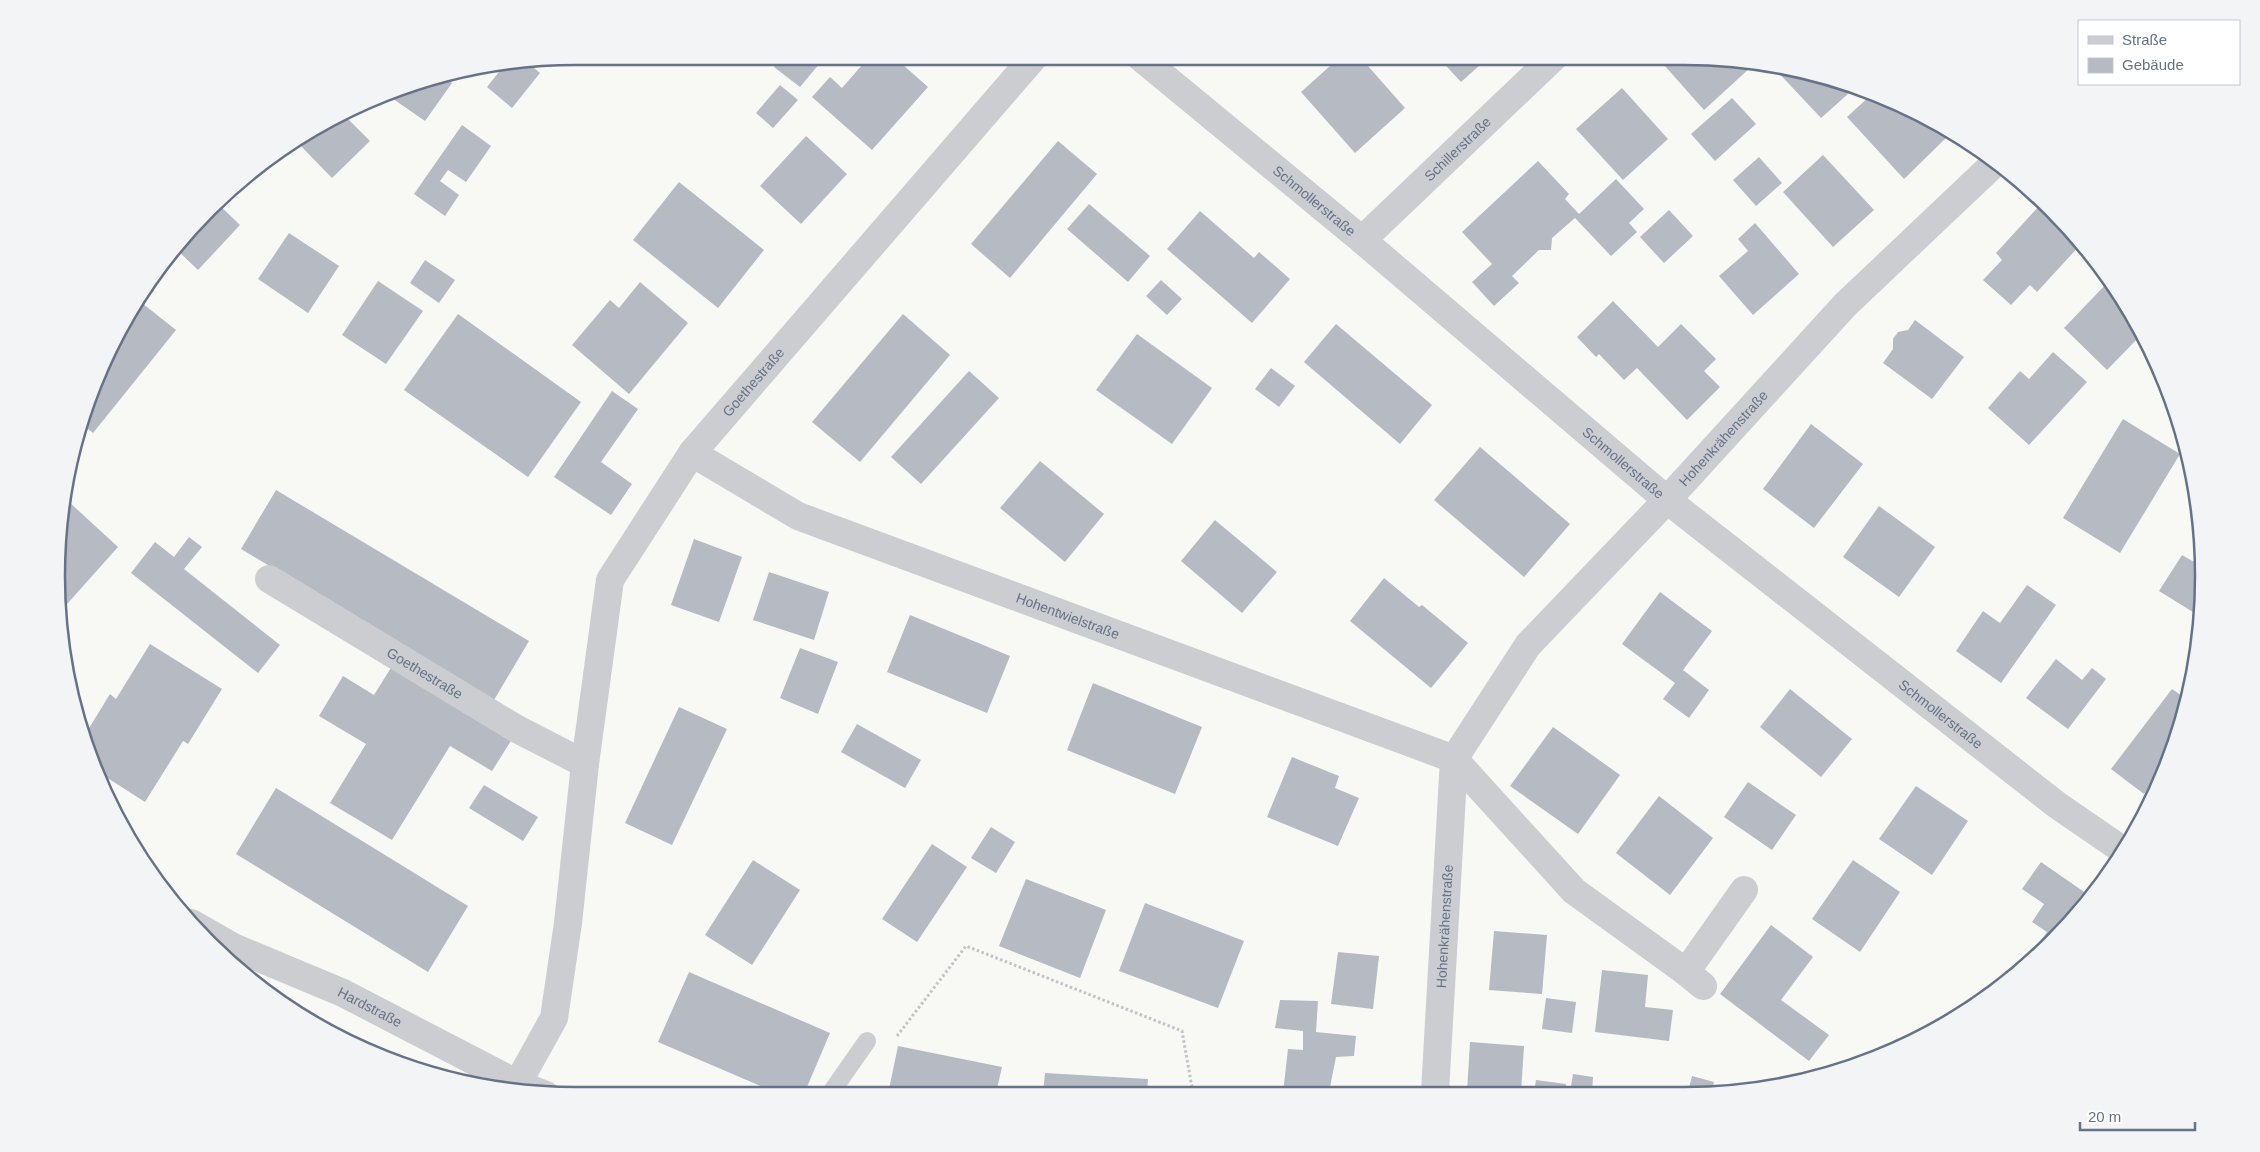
<svg xmlns="http://www.w3.org/2000/svg" width="2260" height="1152" font-family="Helvetica,sans-serif">
  <style>
    .building { fill: #b6bac2 }
    .lines { fill: none; stroke-linecap: round; stroke-linejoin: round }
    .path { stroke: #c2c3c6; stroke-width: 3; stroke-dasharray: 2.5 2.5; stroke-linecap: butt }
    .lane { stroke: #cbcdd1; stroke-width: 18 }
    .street { stroke: #cbcdd1; stroke-width: 28 }
    .labels { text-anchor: middle; stroke-width: 5; stroke-linejoin: round; paint-order: stroke }
    .street-label { font-size: 14px; fill: #667288; stroke: #fff }
    .rim { fill: none; stroke: #667288; stroke-width: 2.5 }
  </style>
  <rect width="100%" height="100%" fill="#f8f8f5"/>
  <g class="building">
    <polygon points="779,56 811,56 820,63 800,87 774,67"/>
    <polygon points="869,57 894,57 928,87 872,150 812,97 830,77 842,88"/>
    <polygon points="1216,57 1233,57 1225,65"/>
    <polygon points="1340,57 1360,57 1405,108 1355,153 1301,92"/>
    <polygon points="1438,57 1489,57 1461,82"/>
    <polygon points="1657,57 1718,57 1746,62 1751,67 1704,110"/>
    <polygon points="526,61 540,73 512,108 487,87 506,63"/>
    <polygon points="1773,67 1818,74 1836,81 1848,94 1821,118"/>
    <polygon points="442,75 452,83 425,121 386,94 409,84"/>
    <polygon points="780,85 798,100 773,128 756,113"/>
    <polygon points="1622,88 1668,139 1623,180 1576,129"/>
    <polygon points="1872,94 1914,110 1933,121 1947,137 1904,179 1847,117"/>
    <polygon points="1732,98 1756,124 1715,161 1691,134"/>
    <polygon points="343,114 370,141 332,178 295,140 316,126"/>
    <polygon points="462,125 491,146 466,182 448,170 440,181 459,195 445,216 414,194"/>
    <polygon points="806,136 847,174 801,224 760,186"/>
    <polygon points="1058,141 1097,174 1010,278 971,244"/>
    <polygon points="1823,155 1874,210 1833,247 1783,192"/>
    <polygon points="1759,157 1782,183 1756,206 1733,180"/>
    <polygon points="1538,161 1569,194 1565,199 1579,214 1616,179 1644,209 1629,223 1637,232 1611,256 1575,218 1552,238 1551,250 1539,250 1512,276 1519,283 1494,306 1472,282 1492,264 1462,232"/>
    <polygon points="679,182 764,250 718,308 633,240"/>
    <polygon points="217,203 240,225 198,270 174,247 185,233"/>
    <polygon points="1089,204 1150,256 1128,282 1067,229"/>
    <polygon points="2041,204 2082,243 2037,292 2030,285 2011,305 1983,280 2002,260 1996,253"/>
    <polygon points="1669,210 1693,236 1664,263 1640,237"/>
    <polygon points="1200,211 1254,258 1259,252 1290,279 1252,323 1167,249"/>
    <polygon points="1755,223 1799,274 1753,315 1719,276 1748,251 1738,239"/>
    <polygon points="289,233 339,266 308,313 258,279"/>
    <polygon points="425,260 455,280 439,303 410,283"/>
    <polygon points="1161,280 1182,299 1167,315 1146,296"/>
    <polygon points="378,281 423,311 386,364 342,335"/>
    <polygon points="2109,281 2134,316 2142,334 2107,370 2064,328"/>
    <polygon points="640,282 688,323 629,394 572,345 610,300 619,308"/>
    <polygon points="137,299 176,330 93,433 82,424 96,377"/>
    <polygon points="1613,301 1658,347 1681,324 1716,359 1704,371 1720,387 1687,420 1637,368 1624,380 1599,354 1596,357 1577,337"/>
    <polygon points="458,314 581,402 528,477 404,390"/>
    <polygon points="903,314 950,355 860,462 812,422"/>
    <polygon points="1915,320 1964,357 1932,399 1883,363 1893,349 1893,339 1898,332 1908,330"/>
    <polygon points="1336,324 1432,405 1400,444 1304,362"/>
    <polygon points="1137,334 1212,388 1172,444 1096,390"/>
    <polygon points="2053,352 2087,382 2029,445 1988,408 2020,371 2029,379"/>
    <polygon points="1271,368 1295,386 1279,407 1255,389"/>
    <polygon points="969,371 999,398 921,484 891,457"/>
    <polygon points="612,391 638,409 601,462 632,484 611,515 554,477"/>
    <polygon points="2123,419 2180,454 2120,553 2063,518"/>
    <polygon points="1811,424 1863,464 1814,528 1763,489"/>
    <polygon points="1480,447 1570,524 1524,577 1434,500"/>
    <polygon points="1040,461 1104,514 1065,562 1000,508"/>
    <polygon points="276,490 529,641 494,700 241,549"/>
    <polygon points="68,501 118,547 59,613 56,576 63,505"/>
    <polygon points="1879,506 1935,547 1899,597 1843,557"/>
    <polygon points="1215,520 1277,572 1242,613 1181,561"/>
    <polygon points="189,537 202,547 184,569 280,645 258,673 131,573 155,542 174,557"/>
    <polygon points="694,539 742,557 719,622 671,605"/>
    <polygon points="2182,555 2201,566 2201,617 2159,591"/>
    <polygon points="769,572 829,592 814,640 753,620"/>
    <polygon points="1384,578 1419,607 1422,605 1468,643 1431,688 1350,621"/>
    <polygon points="2027,585 2056,605 2001,683 1956,651 1983,611 2000,623"/>
    <polygon points="1660,592 1712,631 1683,670 1709,690 1689,718 1663,699 1675,683 1622,644"/>
    <polygon points="910,615 1010,656 987,713 887,672"/>
    <polygon points="150,644 222,689 188,744 183,741 145,802 95,770 83,738 110,694 116,699"/>
    <polygon points="800,648 838,662 818,714 780,698"/>
    <polygon points="2056,659 2082,680 2092,668 2106,679 2068,729 2026,698"/>
    <polygon points="394,663 514,736 492,771 450,746 392,840 330,803 366,744 319,716 343,676 374,695"/>
    <polygon points="1093,683 1202,727 1175,794 1067,750"/>
    <polygon points="1790,689 1852,739 1821,777 1760,727"/>
    <polygon points="2172,689 2188,700 2186,710 2166,765 2144,794 2111,769"/>
    <polygon points="679,707 727,729 672,845 625,823"/>
    <polygon points="857,724 921,760 905,788 841,752"/>
    <polygon points="1553,727 1620,775 1578,834 1510,786"/>
    <polygon points="1292,757 1339,776 1335,788 1359,798 1338,846 1267,817"/>
    <polygon points="1748,782 1796,815 1772,850 1724,817"/>
    <polygon points="484,785 538,817 523,841 469,808"/>
    <polygon points="1916,786 1968,821 1932,875 1879,839"/>
    <polygon points="276,788 468,906 428,972 236,854"/>
    <polygon points="1659,796 1713,838 1670,895 1616,853"/>
    <polygon points="991,827 1015,842 996,873 971,858"/>
    <polygon points="932,844 967,867 917,942 882,919"/>
    <polygon points="753,860 800,890 752,965 705,935"/>
    <polygon points="1853,860 1900,892 1860,952 1812,919"/>
    <polygon points="2041,862 2090,896 2075,918 2040,950 2036,947 2047,932 2032,922 2044,904 2022,889"/>
    <polygon points="1026,879 1106,910 1080,978 999,946"/>
    <polygon points="1145,903 1244,941 1218,1008 1119,971"/>
    <polygon points="1771,925 1813,957 1781,1000 1829,1035 1809,1061 1720,994"/>
    <polygon points="1494,931 1547,935 1542,994 1489,990"/>
    <polygon points="1338,952 1379,956 1373,1009 1331,1004"/>
    <polygon points="1602,970 1648,975 1645,1007 1673,1010 1669,1041 1595,1032"/>
    <polygon points="689,972 830,1033 804,1094 779,1094 658,1042"/>
    <polygon points="1546,998 1576,1002 1572,1033 1542,1029"/>
    <polygon points="1280,1000 1318,1001 1316,1032 1356,1036 1354,1056 1336,1057 1329,1092 1283,1093 1288,1049 1303,1050 1303,1031 1275,1028"/>
    <polygon points="1470,1042 1524,1046 1521,1092 1467,1092"/>
    <polygon points="898,1046 1002,1067 996,1093 888,1094"/>
    <polygon points="1045,1073 1148,1079 1147,1093 1043,1093"/>
    <polygon points="1573,1074 1593,1077 1592,1092 1570,1092"/>
    <polygon points="1692,1076 1714,1082 1712,1091 1688,1092"/>
    <polygon points="1536,1080 1566,1084 1565,1092 1534,1092"/>
    <polygon points="1628,1086 1667,1090 1667,1092 1628,1092"/>
  </g>
  <g class="lines">
    <polyline class="path" points="897,1036 966,946 1182,1031 1193,1093"/>
    <polyline class="lane" points="830,1094 867,1041"/>
    <g class="street">
      <path id="s1" d="M 1140,57 L 1362,240 L 1667,500 L 2057,805 L 2121,849"/>
      <path id="s2" d="M 1362,240 L 1554,57"/>
      <path id="s3" d="M 692,453 L 798,516 L 1454,759 L 1574,891 L 1686,972 L 1744,890"/>
      <path id="s4" d="M 269,579 L 517,729 L 585,764"/>
      <path id="s5" d="M 191,923 L 233,947 L 343,993 L 518,1084 L 546,1095"/>
      <polyline points="1686,972 1703,986"/>
      <path id="s6" d="M 514,1090 L 554,1018 L 568,923 L 585,764 L 610,580 L 692,453 L 1034,57"/>
      <path id="s7" d="M 1435,1092 L 1454,759 L 1528,645 L 1667,500 L 1845,305 L 1997,161"/>
    </g>
  </g>
  <g class="labels">
    <g class="street-label">
      <text dy="5" stroke="none"><textPath href="#s2" startOffset="132">Schillerstraße</textPath></text>
      <text dy="5" stroke="none"><textPath href="#s1" startOffset="226">Schmollerstraße</textPath></text>
      <text dy="5" stroke="none"><textPath href="#s6" startOffset="769">Goethestraße</textPath></text>
      <text dy="5" stroke="none"><textPath href="#s7" startOffset="754">Hohenkrähenstraße</textPath></text>
      <text dy="5" stroke="none"><textPath href="#s1" startOffset="631">Schmollerstraße</textPath></text>
      <text dy="5" stroke="none"><textPath href="#s3" startOffset="411">Hohentwielstraße</textPath></text>
      <text dy="5" stroke="none"><textPath href="#s4" startOffset="182">Goethestraße</textPath></text>
      <text dy="5" stroke="none"><textPath href="#s1" startOffset="1036">Schmollerstraße</textPath></text>
      <text dy="5" stroke="none"><textPath href="#s7" startOffset="166">Hohenkrähenstraße</textPath></text>
      <text dy="5" stroke="none"><textPath href="#s5" startOffset="198">Hardstraße</textPath></text>
    </g>
  </g>
  <path d="M0 0H2260V1152H0ZM576 65H1684A511 511 0 0 1 2195 576V576A511 511 0 0 1 1684 1087H576A511 511 0 0 1 65 576V576A511 511 0 0 1 576 65Z" fill="#f3f4f5" fill-rule="evenodd"/>
  <path class="rim" d="M576 65H1684A511 511 0 0 1 2195 576V576A511 511 0 0 1 1684 1087H576A511 511 0 0 1 65 576V576A511 511 0 0 1 576 65Z"/>
  <rect x="2078" y="20" width="162" height="65" fill="#ffffff" stroke="#c2c7cf"/>
  <rect x="2088" y="36" width="25" height="8" fill="#cbcdd1" stroke="#c2c7cf"/>
  <text x="2122" y="45" font-size="15" fill="#667288">Straße</text>
  <rect x="2088" y="58" width="25" height="15" fill="#b6bac2" stroke="#c2c7cf"/>
  <text x="2122" y="70" font-size="15" fill="#667288">Gebäude</text>
  <path d="M2080 1122v8h115v-8" fill="none" stroke="#667288" stroke-width="2.5"/>
  <text x="2088" y="1122" font-size="15" fill="#667288" stroke="#ffffff" stroke-width="4" paint-order="stroke">20 m</text>
</svg>
